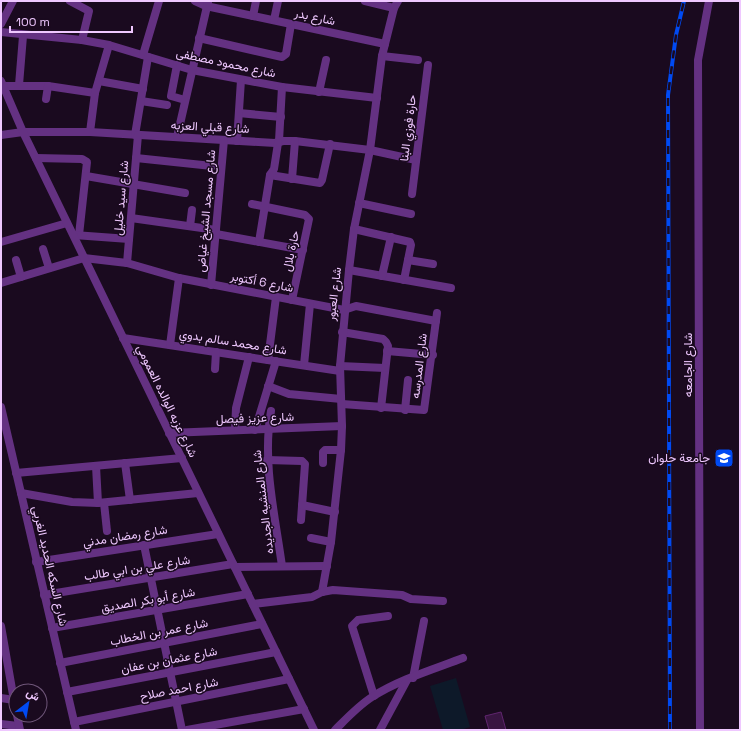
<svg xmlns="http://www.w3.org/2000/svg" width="741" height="731" font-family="'Space Grotesk',Vazirmatn,sans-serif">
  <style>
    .green { fill: #0d1929 }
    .building { fill: #381541; stroke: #60256f }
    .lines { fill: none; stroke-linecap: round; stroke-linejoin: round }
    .minor { stroke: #643182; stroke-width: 8 }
    .tertiary { stroke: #643182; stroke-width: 8 }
    .rail-casing { stroke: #004af3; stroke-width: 4 }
    .rail { stroke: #1a0a1f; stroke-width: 2.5; stroke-dasharray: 8; stroke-linecap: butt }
    .labels { text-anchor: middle; stroke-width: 3; stroke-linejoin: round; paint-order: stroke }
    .street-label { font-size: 12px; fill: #efc8ff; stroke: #1a0a1f }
    .poi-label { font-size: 12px; fill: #efc8ff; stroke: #1a0a1f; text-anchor: end }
  </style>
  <rect width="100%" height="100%" fill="#1a0a1f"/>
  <polygon class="green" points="456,678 470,727 460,730 443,730 430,686"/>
  <polygon class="building" points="501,712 506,730 489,730 485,716"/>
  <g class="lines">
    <g class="minor">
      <polyline points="70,1 89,11 82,40"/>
      <polyline points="195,1 206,6 385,44"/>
      <polyline points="365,1 394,8"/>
      <polyline points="253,16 256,1"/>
      <polyline points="274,20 278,1"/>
      <polyline points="1,24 13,1"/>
      <polyline points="1,32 82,40 109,45 192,70 282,87 377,98"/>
      <polyline points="199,38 282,57 286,54 291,24"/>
      <polyline points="143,55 159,1"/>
      <polyline points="382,56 418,60"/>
      <polyline points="177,65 171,96 185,100"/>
      <polyline points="99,81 143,89"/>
      <polyline points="19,85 23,36"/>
      <polyline points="3,86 48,86 95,93"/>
      <polyline points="319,92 326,60"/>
      <polyline points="46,99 48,86"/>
      <polyline points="141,101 167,105"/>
      <polyline points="239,113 281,117"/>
      <polyline points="90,132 95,93 109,45"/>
      <polyline points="1,135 23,132 90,132 275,143 283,141 295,141 370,150 416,160"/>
      <polyline points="135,135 148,57"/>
      <polyline points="177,137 208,2"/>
      <polyline points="237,141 241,80"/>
      <polyline points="279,141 282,87"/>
      <polyline points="36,158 82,159 87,162 79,235"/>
      <polyline points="136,158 212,166"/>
      <polyline points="270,175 320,183 322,180 330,144"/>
      <polyline points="86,176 185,193"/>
      <polyline points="292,179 295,141"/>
      <polyline points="412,194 428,65"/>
      <polyline points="359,203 411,214"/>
      <polyline points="252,204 305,215 309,219 292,300"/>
      <polyline points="131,218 216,230"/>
      <polyline points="190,226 192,210"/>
      <polyline points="354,229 410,242 411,245 404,280"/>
      <polyline points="216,234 303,250"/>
      <polyline points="74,235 129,239"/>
      <polyline points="1,242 67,223"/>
      <polyline points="259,242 270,175 274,169 278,143"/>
      <polyline points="43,249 49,268"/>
      <polyline points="16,260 21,277"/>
      <polyline points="408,260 433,264"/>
      <polyline points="127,263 138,135"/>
      <polyline points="349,270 451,288"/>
      <polyline points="382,276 391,237"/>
      <polyline points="1,283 84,258 127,263 179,278 344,310 356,306 436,321"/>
      <polyline points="211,285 224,140"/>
      <polyline points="342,332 383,339 386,342 388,346 381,408"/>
      <polyline points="123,338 340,371"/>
      <polyline points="170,345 179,278"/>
      <polyline points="387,351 433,355"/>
      <polyline points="268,360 276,297"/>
      <polyline points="304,365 310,304"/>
      <polyline points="340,366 385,368"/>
      <polyline points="215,369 216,352"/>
      <polyline points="268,386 289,394 341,399"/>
      <polyline points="342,404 424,410 437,313"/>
      <polyline points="405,410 408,380"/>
      <path d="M 271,411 C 262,462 275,515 282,566"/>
      <polyline points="235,430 236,408 249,357"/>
      <polyline points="255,430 276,361"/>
      <polyline points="169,433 342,426"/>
      <polyline points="267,460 302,461 305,464 301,520"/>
      <polyline points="125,463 130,500"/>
      <polyline points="323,463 323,452 325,450 341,450"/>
      <polyline points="96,466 98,503"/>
      <polyline points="16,473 182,458"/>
      <polyline points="21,493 72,502 98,503 198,493"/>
      <polyline points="104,503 107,531"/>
      <polyline points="302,505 335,512"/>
      <polyline points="311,538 331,542"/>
      <polyline points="144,545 182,730"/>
      <polyline points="36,562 218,534"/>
      <polyline points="235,567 327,566"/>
      <polyline points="322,592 331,542 341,450 342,426 340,366 349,270 354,229 370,150 382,56 394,8 398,1"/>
      <polyline points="44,595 233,564"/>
      <polyline points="253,604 312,597 322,592 333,590 402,595 411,599 443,601"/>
      <polyline points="52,628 248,594"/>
      <polyline points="60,663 262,624"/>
      <polyline points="413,678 424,621"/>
      <polyline points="67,692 276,652"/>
      <polyline points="374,696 352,626 358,620 388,616"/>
      <polyline points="1,698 14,700"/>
      <polyline points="74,722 289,679"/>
      <polyline points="1,724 18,726"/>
      <polyline points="187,730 304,709"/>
      <path d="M 335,730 C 347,718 358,706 372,697 C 398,680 434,669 463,658"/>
      <polyline points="380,730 407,680"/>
      <polyline points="700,730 698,60 709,1"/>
    </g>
    <g class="tertiary">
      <polyline points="1,81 23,132 314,730"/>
      <polyline points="1,407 76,730"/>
      <polyline points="1,626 16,712"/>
      <polyline points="17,715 20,730"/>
    </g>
    <g class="rail-casing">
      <polyline id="rail" points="670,730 668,95 676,35 684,1"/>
    </g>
    <use href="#rail" class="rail"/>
  </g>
  <defs>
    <g id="university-square" transform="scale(1)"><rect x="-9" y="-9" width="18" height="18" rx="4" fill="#004af3" stroke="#1a0a1f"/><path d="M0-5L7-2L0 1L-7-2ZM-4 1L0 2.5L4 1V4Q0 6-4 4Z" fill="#fff"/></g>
  </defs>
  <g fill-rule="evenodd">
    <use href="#university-square" x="724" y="458"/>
  </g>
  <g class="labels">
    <g class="street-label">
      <text transform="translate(315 17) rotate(12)" y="4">شارع بدر</text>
      <text transform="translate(226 63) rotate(12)" y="4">شارع محمود مصطفى</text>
      <text transform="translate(210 127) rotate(3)" y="4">شارع قبلي العزبه</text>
      <text transform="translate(408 128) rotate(-83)" y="4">حارة فوزي البنا</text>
      <text transform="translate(121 198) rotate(-85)" y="4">شارع سيد خليل</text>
      <text transform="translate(206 211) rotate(-85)" y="4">شارع مسجد الشيخ غياض</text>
      <text transform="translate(291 251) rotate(-78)" y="4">حارة بلال</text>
      <text transform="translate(262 282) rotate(11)" y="4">شارع 6 أكتوبر</text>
      <text transform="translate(334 294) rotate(-83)" y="4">شارع العبور</text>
      <text transform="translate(233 342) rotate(9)" y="4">شارع محمد سالم بدوي</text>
      <text transform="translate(688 365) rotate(-90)" y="4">شارع الجامعه</text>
      <text transform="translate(419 366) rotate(-83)" y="4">شارع المدرسه</text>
      <text transform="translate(167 401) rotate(64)" y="4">شارع عزبه الوالده العمومي</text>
      <text transform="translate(255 418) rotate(-2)" y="4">شارع عزيز فيصل</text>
      <text transform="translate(263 502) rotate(-97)" y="4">شارع المنشيه الجديده</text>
      <text transform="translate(125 536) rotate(-9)" y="4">شارع رمضان مدني</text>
      <text transform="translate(50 566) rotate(77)" y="4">شارع السكه الحديد الغربي</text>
      <text transform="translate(137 568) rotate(-9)" y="4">شارع علي بن ابي طالب</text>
      <text transform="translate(148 600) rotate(-10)" y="4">شارع أبو بكر الصديق</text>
      <text transform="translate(159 632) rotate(-11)" y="4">شارع عمر بن الخطاب</text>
      <text transform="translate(169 660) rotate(-11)" y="4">شارع عثمان بن عفان</text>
      <text transform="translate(179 689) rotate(-11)" y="4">شارع احمد صلاح</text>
    </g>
    <g class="poi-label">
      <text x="710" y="462">جامعة حلوان</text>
    </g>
  </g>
  <rect width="741" height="731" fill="none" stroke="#efc8ff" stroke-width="4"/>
  <g transform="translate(28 703) rotate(31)"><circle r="19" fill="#1a0a1f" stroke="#6f5679"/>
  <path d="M0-3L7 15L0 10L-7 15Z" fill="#004af3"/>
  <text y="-6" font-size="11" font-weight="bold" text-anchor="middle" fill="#efc8ff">ش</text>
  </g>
  <path d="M10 26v6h122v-6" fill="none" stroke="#efc8ff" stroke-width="2"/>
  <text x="16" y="26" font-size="12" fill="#efc8ff" stroke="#1a0a1f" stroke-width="3" paint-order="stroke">100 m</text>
</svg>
